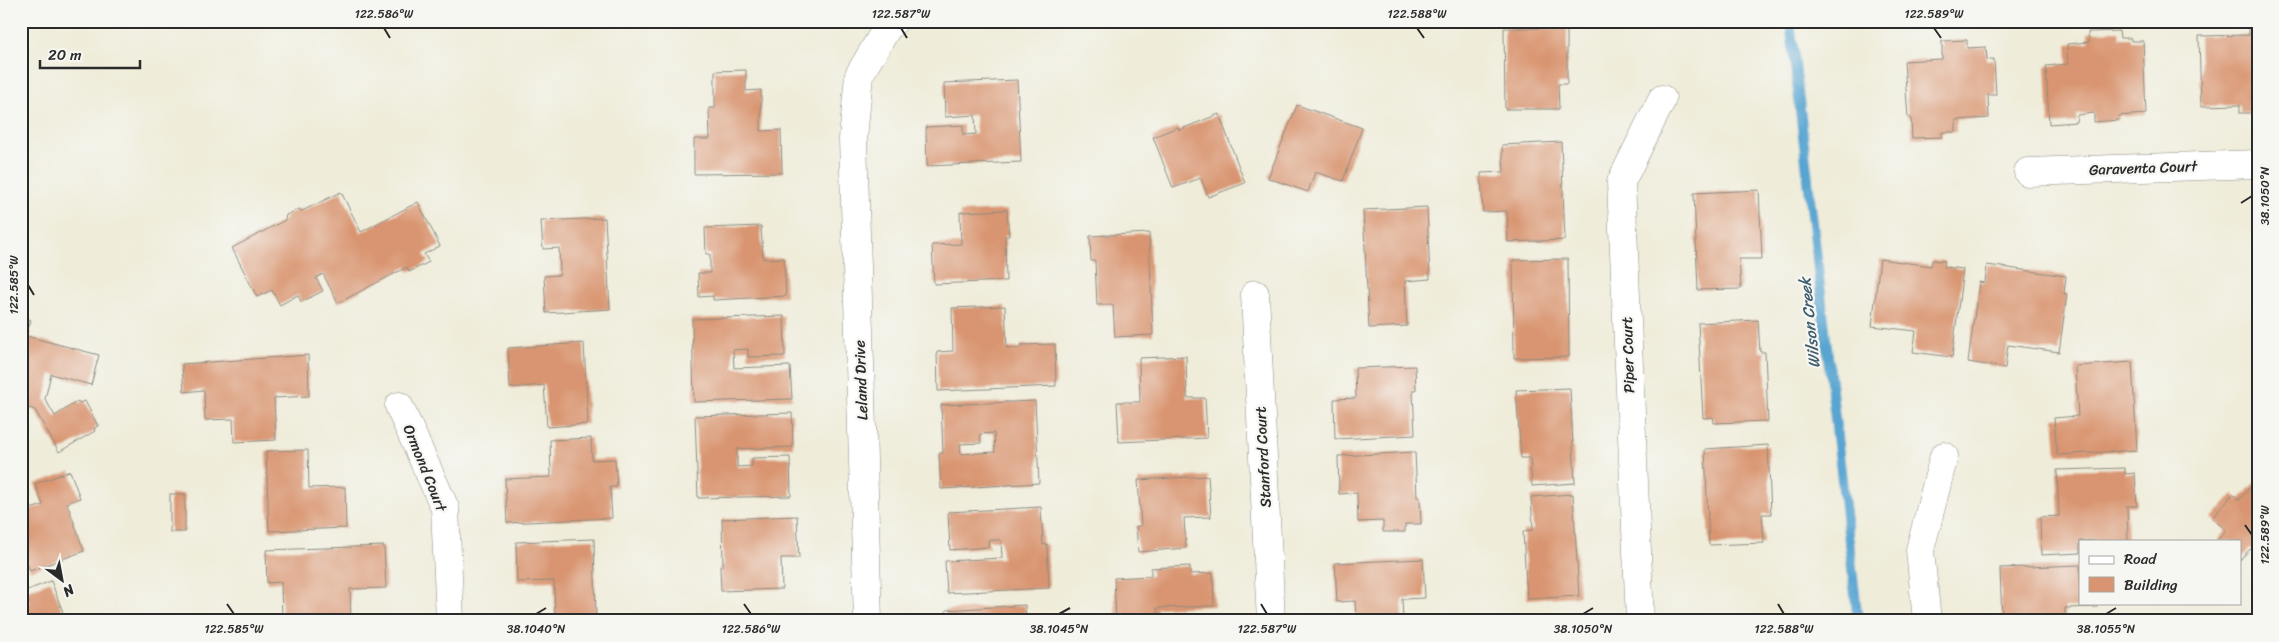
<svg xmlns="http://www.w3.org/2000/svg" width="2279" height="642" font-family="Sriracha,sans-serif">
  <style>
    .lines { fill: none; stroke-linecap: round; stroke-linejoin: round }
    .stream { stroke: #58a5d1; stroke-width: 10 }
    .building { fill: #d99571; fill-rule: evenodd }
    .minor-casing { stroke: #8d8c82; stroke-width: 29 }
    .minor { stroke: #fff; stroke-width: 28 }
    .ticks { fill: none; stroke: #2b2b2b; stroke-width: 2 }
    .labels { text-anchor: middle; stroke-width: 4.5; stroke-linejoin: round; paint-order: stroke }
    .street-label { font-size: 15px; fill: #2b2b2b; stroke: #f6f6f2 }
    .water-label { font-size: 16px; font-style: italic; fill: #3d5c6d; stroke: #f6f6f2 }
    .neatline { fill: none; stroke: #2b2b2b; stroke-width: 2 }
    .ticks-label { font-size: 12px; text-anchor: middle; fill: #2b2b2b }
  </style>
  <rect width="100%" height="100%" fill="#f6f6f2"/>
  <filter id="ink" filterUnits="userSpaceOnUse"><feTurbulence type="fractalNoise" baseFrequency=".02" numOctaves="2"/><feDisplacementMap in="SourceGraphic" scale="10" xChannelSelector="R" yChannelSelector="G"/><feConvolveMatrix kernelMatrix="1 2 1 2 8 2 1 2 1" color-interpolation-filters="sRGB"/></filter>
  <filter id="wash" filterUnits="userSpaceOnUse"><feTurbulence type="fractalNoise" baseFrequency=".0096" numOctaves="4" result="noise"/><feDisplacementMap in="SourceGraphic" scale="20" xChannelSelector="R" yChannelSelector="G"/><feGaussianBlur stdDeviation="1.12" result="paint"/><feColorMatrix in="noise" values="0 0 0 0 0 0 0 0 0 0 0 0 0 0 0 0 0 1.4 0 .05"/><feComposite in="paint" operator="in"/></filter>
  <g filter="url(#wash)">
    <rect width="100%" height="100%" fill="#efecd9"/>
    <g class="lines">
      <polyline class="stream" points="1790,21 1858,621"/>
    </g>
    <g id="blocks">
      <g class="building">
        <polygon points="1504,28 1567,28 1567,84 1558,84 1559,109 1505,109"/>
        <polygon points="2249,29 2258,29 2258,115 2253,115 2253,113 2240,113 2240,105 2201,106 2199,36 2249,35"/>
        <polygon points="2119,31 2120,38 2131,38 2131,41 2143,41 2146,114 2118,116 2119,120 2094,122 2094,113 2077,115 2076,122 2049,124 2046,66 2068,64 2067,44 2089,42 2088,32"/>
        <polygon points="1967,40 1967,48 1986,47 1987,60 1994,59 1996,95 1988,95 1989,118 1956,120 1956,132 1942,132 1942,137 1912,138 1911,118 1908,118 1904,61 1942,59 1942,41"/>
        <polygon points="746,70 746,91 761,90 761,131 781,130 782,173 694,174 694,139 710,139 709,108 715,108 715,71"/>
        <polygon points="1017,80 1021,162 927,166 926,127 963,125 963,135 976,134 975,115 945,117 944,83"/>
        <polygon points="1297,105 1362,128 1343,181 1315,172 1308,192 1268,178"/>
        <polygon points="1219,114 1245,183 1208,197 1201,178 1173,188 1153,137 1178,127 1179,130"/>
        <polygon points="1561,142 1565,240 1508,242 1507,211 1483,212 1481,173 1504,172 1502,145"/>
        <polygon points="1759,190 1762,259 1739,259 1741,289 1698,290 1694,193"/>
        <polygon points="341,192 361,232 418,202 440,246 424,254 429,262 409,272 407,267 338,303 323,274 316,278 323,291 301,302 298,295 280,305 272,290 257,297 232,248 285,220 286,215 299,209 302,211"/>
        <polygon points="1427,207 1430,279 1405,281 1407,326 1369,328 1363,210"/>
        <polygon points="1007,210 1009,236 1005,236 1006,281 934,284 932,245 961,244 960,212"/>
        <polygon points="605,218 610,309 546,313 544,276 560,275 559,248 543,249 541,221"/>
        <polygon points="761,226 763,259 784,258 786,296 713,300 713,296 699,297 698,273 710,273 710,254 706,254 705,228"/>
        <polygon points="1149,233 1153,335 1115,337 1113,305 1097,305 1095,261 1091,261 1090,236"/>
        <polygon points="1568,259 1569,357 1514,358 1513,260"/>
        <polygon points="1880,259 1931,266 1932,260 1945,261 1944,267 1963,269 1952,357 1913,352 1916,331 1872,326"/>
        <polygon points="1987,265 2066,276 2064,294 2067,294 2059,352 2008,345 2005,368 1968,362 1979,282 1985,283"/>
        <polygon points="1005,306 1007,348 1021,348 1021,345 1055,344 1056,386 938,391 937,352 953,351 952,308"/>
        <polygon points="784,316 785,356 748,357 748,349 733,350 734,368 790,366 792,399 694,402 692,319"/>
        <polygon points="21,317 31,320 26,336 99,355 91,385 51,374 45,399 55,416 78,401 79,403 85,401 98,426 94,428 95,431 59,452 35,410 21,406"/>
        <polygon points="1758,320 1760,352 1765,352 1768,421 1714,423 1713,417 1703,418 1698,323"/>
        <polygon points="584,343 588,424 547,427 544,385 510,388 508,348"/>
        <polygon points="308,355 309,396 274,398 276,440 234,442 233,419 205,420 204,390 184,392 182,364"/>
        <polygon points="1186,356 1187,398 1205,398 1207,438 1119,442 1117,402 1140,402 1139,358"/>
        <polygon points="2132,362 2137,450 2057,455 2054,418 2078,416 2075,366"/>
        <polygon points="1415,366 1416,390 1413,390 1415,435 1335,439 1334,399 1356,398 1355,368"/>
        <polygon points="1570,388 1575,483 1532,486 1530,458 1521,458 1516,390"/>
        <path d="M 1035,401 L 1039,483 L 941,489 L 939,453 L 943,453 L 941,405 ZM 994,433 L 995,452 L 961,454 L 960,444 L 981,443 L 980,434 Z"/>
        <polygon points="792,413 793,447 737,449 737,467 752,466 752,458 790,457 791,496 698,498 695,416"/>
        <polygon points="591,438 592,460 615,459 617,487 610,487 612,518 507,523 505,479 551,477 550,440"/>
        <polygon points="1768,445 1771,514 1762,514 1764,543 1709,545 1705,449"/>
        <polygon points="308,450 309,488 345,487 346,528 269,531 266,451"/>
        <polygon points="1415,452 1417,497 1420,498 1421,524 1405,524 1405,532 1383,532 1383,521 1358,522 1357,493 1339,494 1338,456"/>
        <polygon points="2125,468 2125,474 2135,473 2137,506 2127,506 2128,541 2080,541 2080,553 2041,555 2040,517 2059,516 2057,470"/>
        <polygon points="70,471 80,498 67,503 84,551 30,571 21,546 21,512 43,505 35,484"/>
        <polygon points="1208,476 1211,517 1184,518 1186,548 1138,552 1136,526 1141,526 1138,480"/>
        <polygon points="2258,479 2258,556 2250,549 2240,560 2240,541 2217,541 2226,530 2212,518 2233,494 2239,500"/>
        <rect x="170" y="494" width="15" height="38"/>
        <polygon points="1573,494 1579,596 1527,599 1523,531 1533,530 1531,497"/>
        <polygon points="1041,507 1043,545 1047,544 1049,588 947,593 945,561 1002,558 1001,540 988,540 989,547 950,550 948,512"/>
        <polygon points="797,516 799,558 781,558 782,589 721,591 720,566 723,566 722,519"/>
        <polygon points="594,539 596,618 555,620 554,581 517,582 516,542"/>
        <polygon points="384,546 386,588 350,589 351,621 282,621 281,582 267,583 266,550"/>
        <polygon points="1423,559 1425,598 1402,599 1403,621 1356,621 1355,601 1337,602 1335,563"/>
        <polygon points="2080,565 2080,603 2096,603 2097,607 2065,608 2065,621 2002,621 2000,568"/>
        <polygon points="1190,566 1190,574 1213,573 1214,606 1157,608 1158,621 1116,621 1114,578 1151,576 1151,568"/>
        <polygon points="51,581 66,620 26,621 21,606 29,603 25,591"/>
        <polygon points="1025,605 1026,621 947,621 946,610"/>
        <polygon points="803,617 803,621 745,621 745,619"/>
        <polygon points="1210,617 1211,621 1173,621 1173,618"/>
      </g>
    </g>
  </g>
  <g filter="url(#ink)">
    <use href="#blocks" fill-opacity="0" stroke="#8d8c82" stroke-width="1"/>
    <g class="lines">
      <g class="minor-casing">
        <g id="minor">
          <polyline points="2028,172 2258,164"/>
          <polyline points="1255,294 1271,621"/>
          <polyline points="399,406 445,508 450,621"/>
          <polyline points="868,621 853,139 859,75 887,28 894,21"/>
          <polyline points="1640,621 1621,182 1662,99"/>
          <polyline points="1927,621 1920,550 1944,456"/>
        </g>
      </g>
      <use href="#minor" class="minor"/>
    </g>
  </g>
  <path class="ticks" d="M 384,28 L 390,38M 901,28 L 907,38M 1417,28 L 1424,38M 1934,28 L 1941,38M 2241,203 L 2252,196M 28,285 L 34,295M 2245,525 L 2252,535M 227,604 L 234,614M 744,604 L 751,614M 1261,604 L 1267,614M 1778,604 L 1784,614M 536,614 L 546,608M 1059,614 L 1070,608M 1583,614 L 1593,608M 2106,614 L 2116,608"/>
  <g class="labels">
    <g class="street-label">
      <text transform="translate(2143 168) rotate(-2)" y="5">Garaventa Court</text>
      <text transform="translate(1628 355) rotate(-92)" y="5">Piper Court</text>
      <text transform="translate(861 380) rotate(-92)" y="5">Leland Drive</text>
      <text transform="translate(1263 457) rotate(-93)" y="5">Stanford Court</text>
      <text transform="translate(425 468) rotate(68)" y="5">Ormond Court</text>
    </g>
    <g class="water-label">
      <text transform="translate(1809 323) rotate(-96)" y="6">Wilson Creek</text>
    </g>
  </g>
  <rect width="2279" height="642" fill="none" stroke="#f6f6f2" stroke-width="55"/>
  <rect x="2079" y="540" width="162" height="65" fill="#f6f6f2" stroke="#a5a5a2"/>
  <rect x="2089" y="556" width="25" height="8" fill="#ffffff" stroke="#a5a5a2"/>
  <text x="2124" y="564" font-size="15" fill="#2b2b2b">Road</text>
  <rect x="2089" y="577" width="25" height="15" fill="#d99571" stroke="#a5a5a2"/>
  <text x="2124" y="590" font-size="15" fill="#2b2b2b">Building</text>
  <g transform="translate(62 580) rotate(148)" stroke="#f6f6f2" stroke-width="4" paint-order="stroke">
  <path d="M0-4L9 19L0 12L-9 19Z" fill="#2b2b2b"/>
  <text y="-8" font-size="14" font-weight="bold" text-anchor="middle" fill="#2b2b2b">N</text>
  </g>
  <path d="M40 60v8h100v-8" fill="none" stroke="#2b2b2b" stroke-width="2.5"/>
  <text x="48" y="60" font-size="15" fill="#2b2b2b" stroke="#f6f6f2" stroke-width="4" paint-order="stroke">20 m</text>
  <rect x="28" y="28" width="2224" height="586" class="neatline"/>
  <g class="ticks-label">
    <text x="384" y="18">122.586°W</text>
    <text x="901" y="18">122.587°W</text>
    <text x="1417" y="18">122.588°W</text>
    <text x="1934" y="18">122.589°W</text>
    <text transform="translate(2265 196) rotate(-90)" y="4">38.1050°N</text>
    <text transform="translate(14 285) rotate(-90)" y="4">122.585°W</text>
    <text transform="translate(2265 535) rotate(-90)" y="4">122.589°W</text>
    <text x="234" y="633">122.585°W</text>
    <text x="536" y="633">38.1040°N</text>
    <text x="751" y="633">122.586°W</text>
    <text x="1059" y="633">38.1045°N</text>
    <text x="1267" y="633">122.587°W</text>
    <text x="1583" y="633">38.1050°N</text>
    <text x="1784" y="633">122.588°W</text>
    <text x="2106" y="633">38.1055°N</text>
  </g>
</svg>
